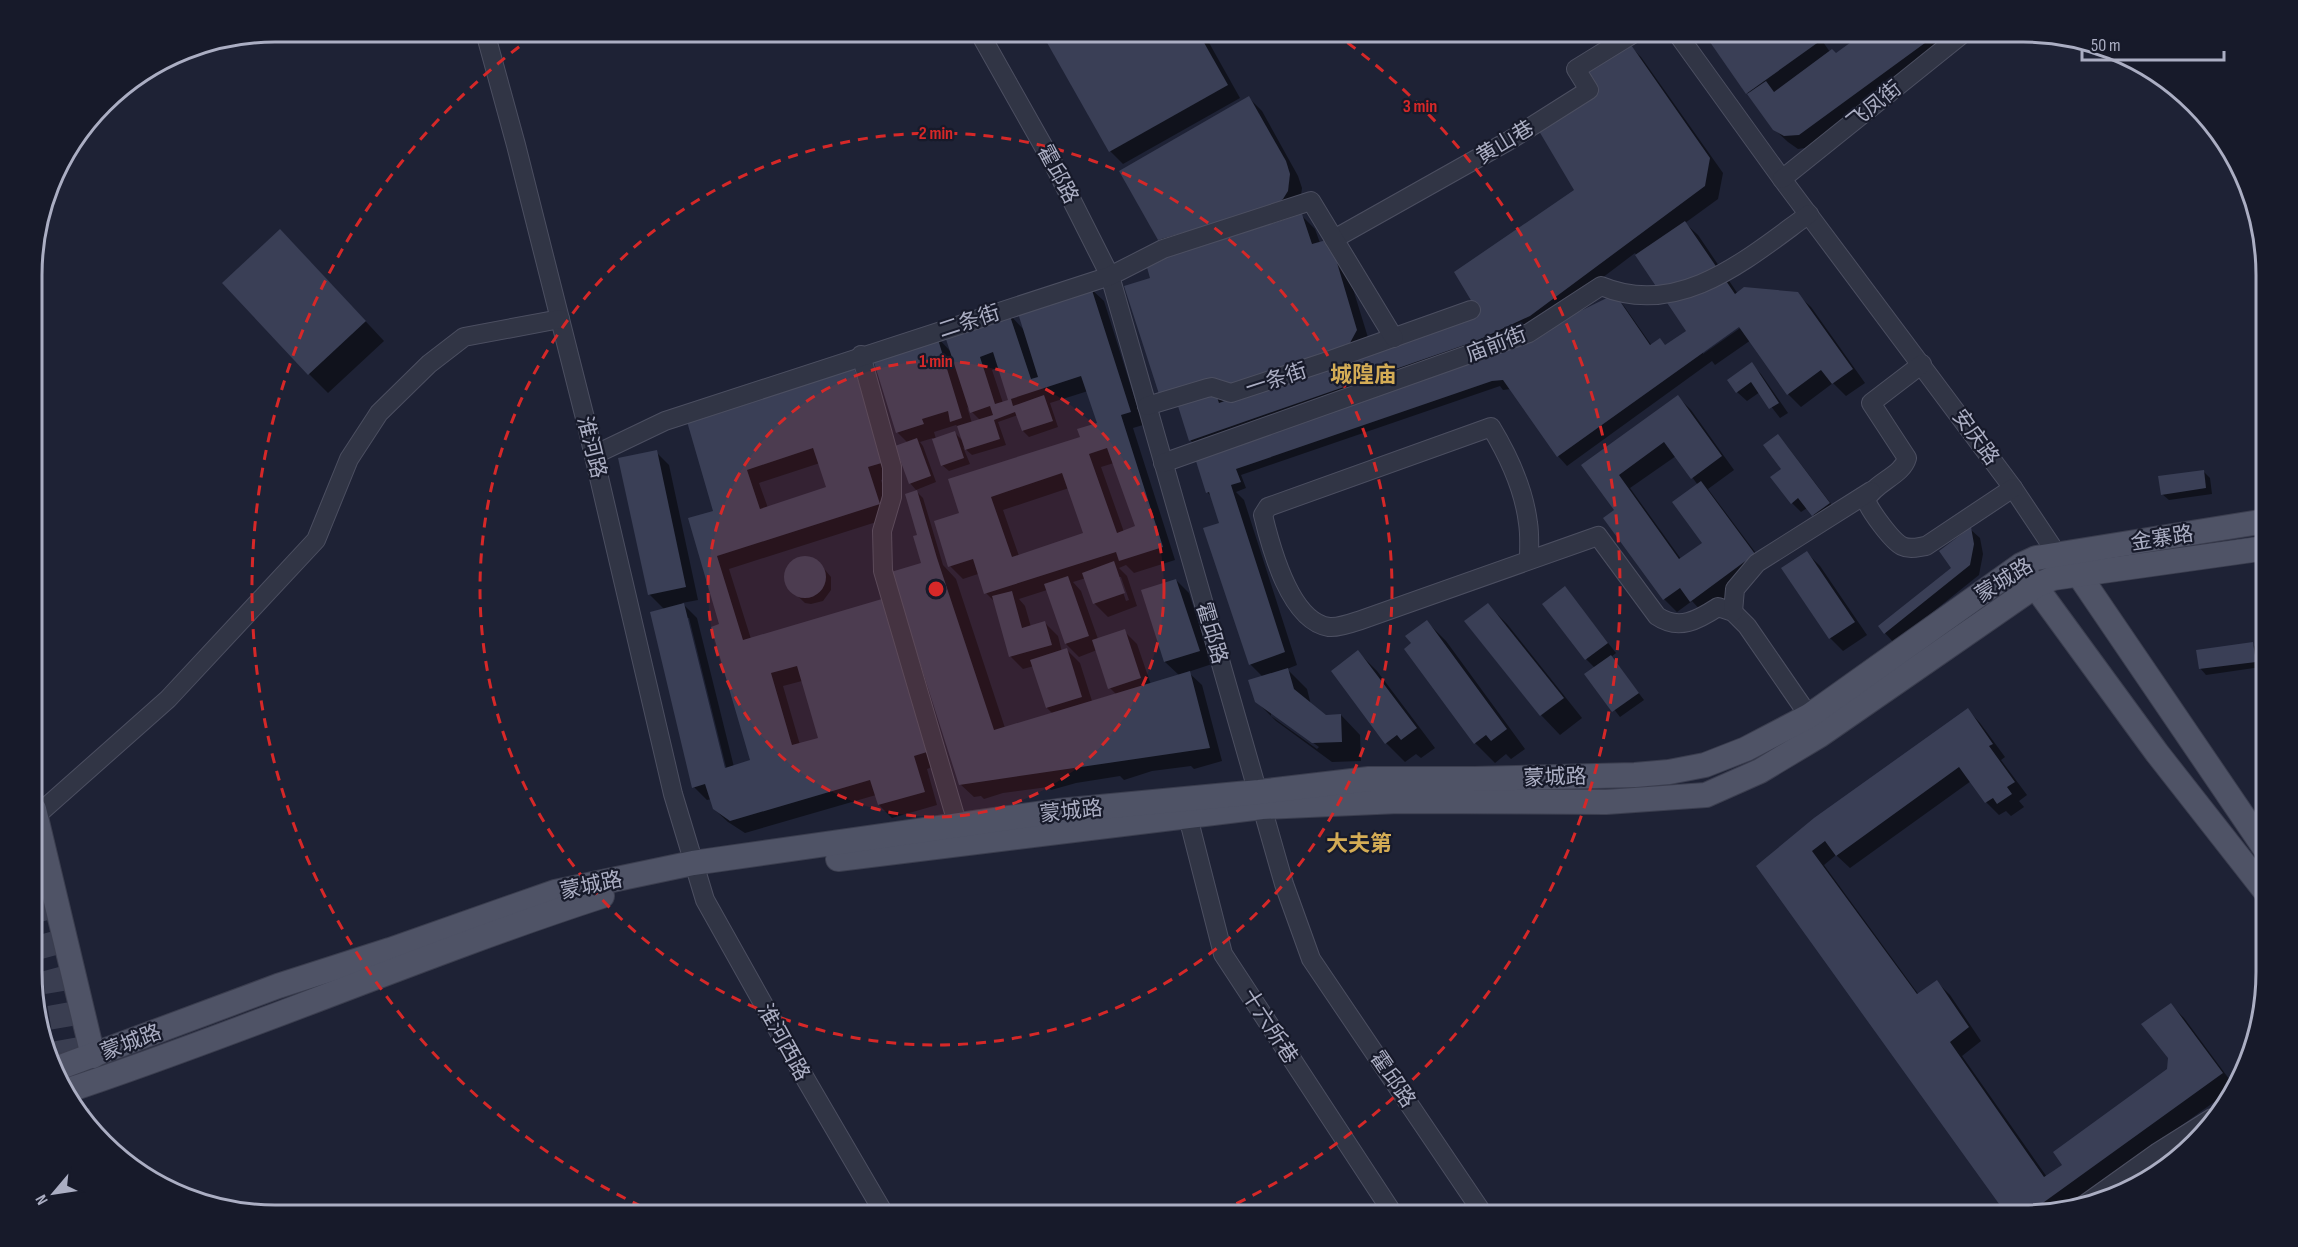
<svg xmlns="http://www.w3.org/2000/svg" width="2298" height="1247" font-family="'Sofia Sans Condensed','Noto Sans SC',sans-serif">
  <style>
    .shadow { fill: #0007; fill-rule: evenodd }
    .building { fill: #3a3f56; fill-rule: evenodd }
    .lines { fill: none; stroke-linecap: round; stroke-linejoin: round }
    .major-tunnel { stroke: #3a3e51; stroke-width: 24; stroke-dasharray: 24 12; stroke-linecap: butt }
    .minor-casing { stroke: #4c4f61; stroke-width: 20 }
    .major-casing { stroke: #3b3e4f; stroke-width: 26 }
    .minor { stroke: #313545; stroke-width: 18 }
    .major { stroke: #4f5366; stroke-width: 24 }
    .ring { fill: none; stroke: #d62828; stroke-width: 3; stroke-dasharray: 10 8 }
    .labels { text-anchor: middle; stroke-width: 4.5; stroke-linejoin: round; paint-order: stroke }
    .street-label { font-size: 21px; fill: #abaec3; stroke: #171a2a }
    .neighbourhood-label { font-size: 22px; font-weight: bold; fill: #d4ac55; stroke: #171a2a }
    .rim { fill: none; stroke: #abaec3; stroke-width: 3 }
    .centre { fill: #d62828; stroke: #171a2a; stroke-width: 3 }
    .ring-label { font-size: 18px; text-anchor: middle; font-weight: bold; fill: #d62828; stroke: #171a2a; stroke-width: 4.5; stroke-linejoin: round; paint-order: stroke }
  </style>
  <rect width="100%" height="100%" fill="#1e2235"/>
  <g class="shadow">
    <polygon points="1043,32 1203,32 1240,98 1123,164 1110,151"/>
    <polygon points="1705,32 1816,32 1830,52 1836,55 1868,32 1899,32 1903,38 1912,32 1972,32 1812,147 1798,149 1788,142 1774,129"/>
    <path d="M 1628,44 L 1641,57 L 1723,173 L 1718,199 L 1685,223 L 1698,235 L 1738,294 L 1797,294 L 1811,307 L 1865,383 L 1846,396 L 1833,383 L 1801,407 L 1788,394 L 1751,340 L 1715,365 L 1712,361 L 1567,466 L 1558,456 L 1511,389 L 1503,390 L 1500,386 L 1241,475 L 1246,488 L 1236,492 L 1244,500 L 1297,665 L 1287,669 L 1307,689 L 1311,705 L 1326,716 L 1341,715 L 1360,735 L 1361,761 L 1332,762 L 1276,721 L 1256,701 L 1263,677 L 1250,664 L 1221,524 L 1212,497 L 1207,492 L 1197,459 L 1485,359 L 1614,296 L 1624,306 L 1652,346 L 1666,346 L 1692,337 L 1635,253 L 1540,325 L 1200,450 L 1191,441 L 1179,405 L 1152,279 L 1263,228 L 1262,226 L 1173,252 L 1160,239 L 1249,98 L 1262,111 L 1298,176 L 1302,188 L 1300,204 L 1296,212 L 1284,221 L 1302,216 L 1315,229 L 1320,243 L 1342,253 L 1370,344 L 1480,313 L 1576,190 L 1600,92 ZM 1745,321 L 1746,324 L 1703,354 L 1703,350 ZM 1214,392 L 1237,399 L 1225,403 ZM 1271,712 L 1319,747 L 1317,749 L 1271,716 Z"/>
    <polygon points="299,250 384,341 328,393 309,374"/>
    <path d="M 1090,288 L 1104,301 L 1143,425 L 1133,428 L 1175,560 L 1134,573 L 1126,565 L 1119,568 L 1127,576 L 1137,606 L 1108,617 L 1095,604 L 1086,578 L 1073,582 L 1081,591 L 1098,639 L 1124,631 L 1137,644 L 1151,685 L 1180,676 L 1165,662 L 1143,591 L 1176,580 L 1189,593 L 1212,664 L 1188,672 L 1202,685 L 1222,761 L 1194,769 L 1191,766 L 1152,771 L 1124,780 L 1120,776 L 1076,783 L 1051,790 L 1048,787 L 1003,793 L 984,799 L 981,796 L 974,797 L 960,784 L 923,564 L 917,492 L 923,498 L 943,565 L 956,579 L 1005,728 L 1052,713 L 1047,708 L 1034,666 L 1023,669 L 1010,656 L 996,603 L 986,593 L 978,574 L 963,579 L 950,566 L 961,514 L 1082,438 L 1099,424 L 1088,391 L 1050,403 L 1058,427 L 1029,437 L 1023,431 L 1018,415 L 998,422 L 1006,445 L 972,455 L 963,447 L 970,464 L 949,471 L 942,465 L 933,438 L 920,442 L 923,446 L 936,482 L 916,490 L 910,483 L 908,443 L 897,432 L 937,337 L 952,353 L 1009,314 L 1024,330 ZM 999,367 L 1011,400 L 1003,403 L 992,370 ZM 967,407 L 980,420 L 972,423 ZM 956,425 L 960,429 L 964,442 L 955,433 L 936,439 L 934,432 ZM 1114,463 L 1137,527 L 1124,532 L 1101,467 ZM 1069,488 L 1085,533 L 1019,556 L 1003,510 ZM 1118,577 L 1121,577 L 1129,600 L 1126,601 ZM 1047,590 L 1066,644 L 1079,657 L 1097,650 L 1110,688 L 1116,694 L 1092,701 L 1080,663 L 1067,650 L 1062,652 L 1058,636 L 1045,623 L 1031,627 L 1025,606 L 1019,599 Z"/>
    <polygon points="1751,364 1761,374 1788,413 1780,418 1760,392 1747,401 1737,392"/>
    <path d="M 854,370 L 867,383 L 897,475 L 881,480 L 892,517 L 729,569 L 751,639 L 882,601 L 939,765 L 927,769 L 937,805 L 892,818 L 879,805 L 876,795 L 745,833 L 728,822 L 714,809 L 711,799 L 707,800 L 694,787 L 665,610 L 649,594 L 656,452 L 669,465 L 698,600 L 682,603 L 697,618 L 734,767 L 752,761 L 721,625 L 690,519 L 715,512 L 687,419 ZM 820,463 L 828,488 L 768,508 L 759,483 ZM 686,618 L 689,618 L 728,775 L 725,775 ZM 802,681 L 820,739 L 800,745 L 783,686 Z"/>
    <path d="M 1678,397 L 1691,410 L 1734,470 L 1708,489 L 1767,568 L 1704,614 L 1692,601 L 1677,612 L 1664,599 L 1616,510 L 1583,465 ZM 1676,456 L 1698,485 L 1704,543 L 1681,559 L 1630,488 Z"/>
    <polygon points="1778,436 1787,446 1838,513 1823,525 1807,508 1801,512 1792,503"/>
    <polygon points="2203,471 2210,478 2212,494 2169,500 2162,494"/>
    <polygon points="1970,529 1980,538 1983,554 1979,575 1894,643 1885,633 1953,569"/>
    <polygon points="1807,553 1820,566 1867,635 1843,651 1830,638 1783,569"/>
    <polygon points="809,558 821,565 831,577 831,590 823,601 811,604 805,603 788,587 786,574 787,569 797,559"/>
    <polygon points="1565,588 1616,653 1611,657 1644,700 1620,717 1587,674 1595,668 1586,659"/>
    <polygon points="1488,605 1507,624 1582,718 1560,735 1541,715 1466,622"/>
    <polygon points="1427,622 1446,641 1525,749 1511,759 1506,754 1495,763 1475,743 1406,649 1413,644"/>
    <polygon points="2252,644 2259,650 2261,667 2206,675 2200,668"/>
    <polygon points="1358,652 1377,671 1435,748 1421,758 1416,754 1405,762 1386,743"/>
    <polygon points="1968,710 1980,723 2005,757 2001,760 2027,795 2019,801 2024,807 2011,816 2006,811 1999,815 1986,802 1971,781 1850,868 1836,855 1824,865 1919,995 1937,982 1950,995 1981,1041 1962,1056 2047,1177 2064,1165 2168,1069 2171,1005 2184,1018 2235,1087 2064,1210 2039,1215 2009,1215 1758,866"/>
  </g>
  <g class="building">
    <polygon points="1041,32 1198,32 1228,85 1109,152"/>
    <polygon points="1703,32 1813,32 1820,41 1746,94"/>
    <polygon points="1865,32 1898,32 1902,37 1909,32 1940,32 1799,135 1784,136 1773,130 1747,94 1766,81 1774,92 1832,49 1836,53"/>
    <polygon points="1629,42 1710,158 1705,186 1530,316 1476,341 1189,441 1177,403 1215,391 1219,403 1478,312 1454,272 1574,190 1536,126 1598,91 1584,68"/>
    <polygon points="1249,96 1286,161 1290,174 1288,191 1283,199 1274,206 1158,240 1119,171"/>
    <polygon points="1302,214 1312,244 1330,239 1357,330 1344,354 1228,388 1159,394 1124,286 1150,278 1146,264"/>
    <polygon points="1685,221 1735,294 1744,287 1798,292 1853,369 1832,384 1821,370 1787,395 1739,327 1557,457 1503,380 1492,381 1236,469 1241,482 1231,485 1285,652 1249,665 1203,528 1219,523 1209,492 1206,493 1195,458 1484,358 1615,294 1650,345 1660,338 1665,345 1686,331 1635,255"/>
    <polygon points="280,229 366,321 308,375 222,283"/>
    <path d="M 1091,287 L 1131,412 L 1121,415 L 1163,547 L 1119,561 L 1116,552 L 984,594 L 973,559 L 948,567 L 934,521 L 959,513 L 948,479 L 1080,437 L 1077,429 L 1097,423 L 1081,376 L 1011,399 L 1013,406 L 1044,395 L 1053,421 L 1022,431 L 1015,412 L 994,420 L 1000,439 L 965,450 L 957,426 L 993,415 L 990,406 L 970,413 L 944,333 L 1009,313 L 1031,379 L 1038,377 L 1017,310 ZM 993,352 L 1008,400 L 995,404 L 980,357 ZM 1107,448 L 1135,526 L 1117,533 L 1089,454 ZM 1062,473 L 1083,533 L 1012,557 L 991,497 Z"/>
    <polygon points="937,336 962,418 950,422 948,411 922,419 924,424 896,433 872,356"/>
    <polygon points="1752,362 1779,403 1769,409 1751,382 1736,393 1727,380"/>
    <path d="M 854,368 L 885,462 L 868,467 L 880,504 L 717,556 L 743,640 L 882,599 L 927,752 L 914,756 L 925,792 L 878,805 L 870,780 L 730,821 L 713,809 L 705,784 L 692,788 L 650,612 L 684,603 L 725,768 L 750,760 L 711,627 L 719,624 L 688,518 L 713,511 L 686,418 ZM 813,448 L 826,487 L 760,509 L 747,470 ZM 797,666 L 818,738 L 792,745 L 771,673 Z"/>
    <polygon points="1678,395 1722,456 1691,479 1664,442 1619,475 1679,559 1702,543 1672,502 1701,481 1755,554 1690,602 1680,588 1663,600 1603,518 1614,510 1581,465"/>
    <polygon points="955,431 964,458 941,466 932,439"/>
    <polygon points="1778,434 1830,503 1812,516 1798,498 1791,504 1770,477 1781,469 1763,445"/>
    <polygon points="917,438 931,476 909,484 895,446"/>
    <polygon points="657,450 686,587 648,595 618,458"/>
    <polygon points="2204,470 2206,488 2161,495 2158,476"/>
    <polygon points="917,490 937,558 994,730 1190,671 1210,748 959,785 891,572 921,563 913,536 917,535 905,494"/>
    <polygon points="1971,527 1974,544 1970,565 1884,634 1878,626 1951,568 1939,551"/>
    <polygon points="1807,551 1855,622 1829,639 1781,568"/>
    <circle cx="805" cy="577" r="21"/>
    <polygon points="1114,561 1125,593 1093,604 1082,573"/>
    <polygon points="1068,576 1089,636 1065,644 1044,584"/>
    <polygon points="1176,579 1200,651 1164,662 1141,590"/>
    <polygon points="1565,586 1608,643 1585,660 1542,604"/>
    <polygon points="1012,591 1022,628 1045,621 1052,645 1009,657 992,596"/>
    <polygon points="1488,603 1564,698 1540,716 1464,621"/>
    <polygon points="1427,620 1507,729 1491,741 1486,735 1474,744 1404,649 1411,643 1405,636"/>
    <polygon points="1125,629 1141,678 1108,689 1092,640"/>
    <polygon points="2253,642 2256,662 2199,669 2196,650"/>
    <polygon points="1067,648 1082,697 1046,708 1030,660"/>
    <polygon points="1358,650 1417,728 1401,740 1397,735 1385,744 1331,671"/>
    <polygon points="1611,655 1639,693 1612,712 1584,674"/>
    <polygon points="1288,668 1294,689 1326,715 1341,714 1342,742 1312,743 1255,702 1248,680"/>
    <polygon points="1968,708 1993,744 1989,746 2015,782 2007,787 2012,794 1997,804 1993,798 1985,803 1959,767 1836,856 1825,841 1812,851 1917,994 1937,980 1969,1027 1950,1042 2044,1177 2062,1165 2053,1152 2167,1069 2168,1058 2141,1024 2171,1003 2223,1073 2026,1215 2007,1215 1756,866 1814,818"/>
  </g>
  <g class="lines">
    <polyline class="major-tunnel" points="34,899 54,973 78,1113"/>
    <g class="minor-casing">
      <g id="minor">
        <polyline points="485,32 516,145 587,426 673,794 705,900 802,1073 885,1215"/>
        <polyline points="979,32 1054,165 1110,276 1284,884 1311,959 1484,1215"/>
        <polyline points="1676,32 1782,179 2013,488 2057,554"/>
        <polyline points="1782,179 1965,32"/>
        <polyline points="1334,239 1510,140 1589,90 1576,69 1636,32"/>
        <polyline points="861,355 892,467 892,497 882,531 883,571 958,826"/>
        <path d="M 1922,364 L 1871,403 L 1907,458 C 1902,476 1875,482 1866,500 C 1870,511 1892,541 1902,546 C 1910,550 1918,547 1926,546 L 2013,488"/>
        <polyline points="1147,406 1207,388 1212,387 1231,393 1325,362 1471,310"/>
        <polyline points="594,455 665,421 1110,276 1163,249 1311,201 1394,338"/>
        <path d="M 1163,463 L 1529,333 L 1601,286 C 1680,319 1748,258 1809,214"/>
        <path d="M 1529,560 C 1529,548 1530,535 1528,523 C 1524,490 1508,455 1491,427 L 1268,507 L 1263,515 C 1271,548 1290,621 1329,627 C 1339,628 1352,623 1361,620 L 1598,536 L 1657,616 C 1679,631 1698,620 1718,607 L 1733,612 L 1747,626 L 1809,716"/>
        <polyline points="1733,612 1735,589 1757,563 1871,491"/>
        <polyline points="36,816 168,699 316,540 349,459 379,413 429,364 464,337 560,319"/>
        <polyline points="1188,817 1223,954 1394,1215"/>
        <polyline points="2081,1207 2158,1152 2212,1118"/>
      </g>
    </g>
    <g class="major-casing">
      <g id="major">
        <polyline points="2070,566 2079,575 2266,850"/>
        <polyline points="2027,575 2157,753 2266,892"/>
        <polyline points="34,809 93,1056"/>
        <polyline points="838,859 1262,807 1399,801 1606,802 1706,795 1760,771 1820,735 2034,587 2053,578 2266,548"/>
        <polyline points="58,1068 278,986 390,950 555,892 693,863 1058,811 1259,792 1369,779 1474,779 1635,775 1669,772 1705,765 1746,749 1809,716 2021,565 2036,558 2266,521"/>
        <path d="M 66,1091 C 247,1031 421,955 602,896"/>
      </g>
    </g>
    <use href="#minor" class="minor"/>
    <use href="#major" class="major"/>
  </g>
  <circle cx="936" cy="589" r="228" fill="#d62828" fill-opacity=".12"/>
  <g class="ring">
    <circle cx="936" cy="589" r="228"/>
    <circle cx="936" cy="589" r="456"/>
    <path d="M658 1214A684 684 0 0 1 539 32M1333 32A684 684 0 0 1 1214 1214"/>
  </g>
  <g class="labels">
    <g class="street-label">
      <text transform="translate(1874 105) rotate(-39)" y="7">飞凤街</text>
      <text transform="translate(1505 142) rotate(-31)" y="7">黄山巷</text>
      <text transform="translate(1058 174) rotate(62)" y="7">霍邱路</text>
      <text transform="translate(969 321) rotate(-18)" y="7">二条街</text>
      <text transform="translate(1496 344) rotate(-21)" y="7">庙前街</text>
      <text transform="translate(1276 379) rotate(-18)" y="7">一条街</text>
      <text transform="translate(1976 437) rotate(54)" y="7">安庆路</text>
      <text transform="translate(592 447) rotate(76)" y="7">淮河路</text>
      <text transform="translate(2162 538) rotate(-9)" y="7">金寨路</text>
      <text transform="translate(2004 580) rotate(-32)" y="7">蒙城路</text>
      <text transform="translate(1212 633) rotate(74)" y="7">霍邱路</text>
      <text transform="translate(1555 777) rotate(-2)" y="7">蒙城路</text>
      <text transform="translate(1071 811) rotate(-6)" y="7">蒙城路</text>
      <text transform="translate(591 885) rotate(-12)" y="7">蒙城路</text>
      <text transform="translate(1270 1026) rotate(57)" y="7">十六所巷</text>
      <text transform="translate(131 1042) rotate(-21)" y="7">蒙城路</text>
      <text transform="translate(784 1042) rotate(61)" y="7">淮河西路</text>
      <text transform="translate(1393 1079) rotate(56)" y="7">霍邱路</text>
    </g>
    <g class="neighbourhood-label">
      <text x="1363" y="382">城隍庙</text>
      <text x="1359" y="851">大夫第</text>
    </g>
  </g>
  <path d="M0 0H2298V1247H0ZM275 42H2023A233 233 0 0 1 2256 275V972A233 233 0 0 1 2023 1205H275A233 233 0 0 1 42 972V275A233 233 0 0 1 275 42Z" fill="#171a2a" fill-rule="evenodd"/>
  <path class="rim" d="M275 42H2023A233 233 0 0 1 2256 275V972A233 233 0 0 1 2023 1205H275A233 233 0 0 1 42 972V275A233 233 0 0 1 275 42Z"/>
  <circle cx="936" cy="589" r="9" class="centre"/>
  <g class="ring-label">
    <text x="1420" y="112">3 min</text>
    <text x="936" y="139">2 min</text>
    <text x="936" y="367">1 min</text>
  </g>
  <g transform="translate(54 1193) rotate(241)" stroke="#171a2a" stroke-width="4.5" paint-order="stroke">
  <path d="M0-4.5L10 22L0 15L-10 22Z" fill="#abaec3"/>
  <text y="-9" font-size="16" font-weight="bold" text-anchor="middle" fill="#abaec3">N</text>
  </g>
  <path d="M2082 51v9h142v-9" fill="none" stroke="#abaec3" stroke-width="3"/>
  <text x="2091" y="51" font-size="18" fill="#abaec3" stroke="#171a2a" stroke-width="4.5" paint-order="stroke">50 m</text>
</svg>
